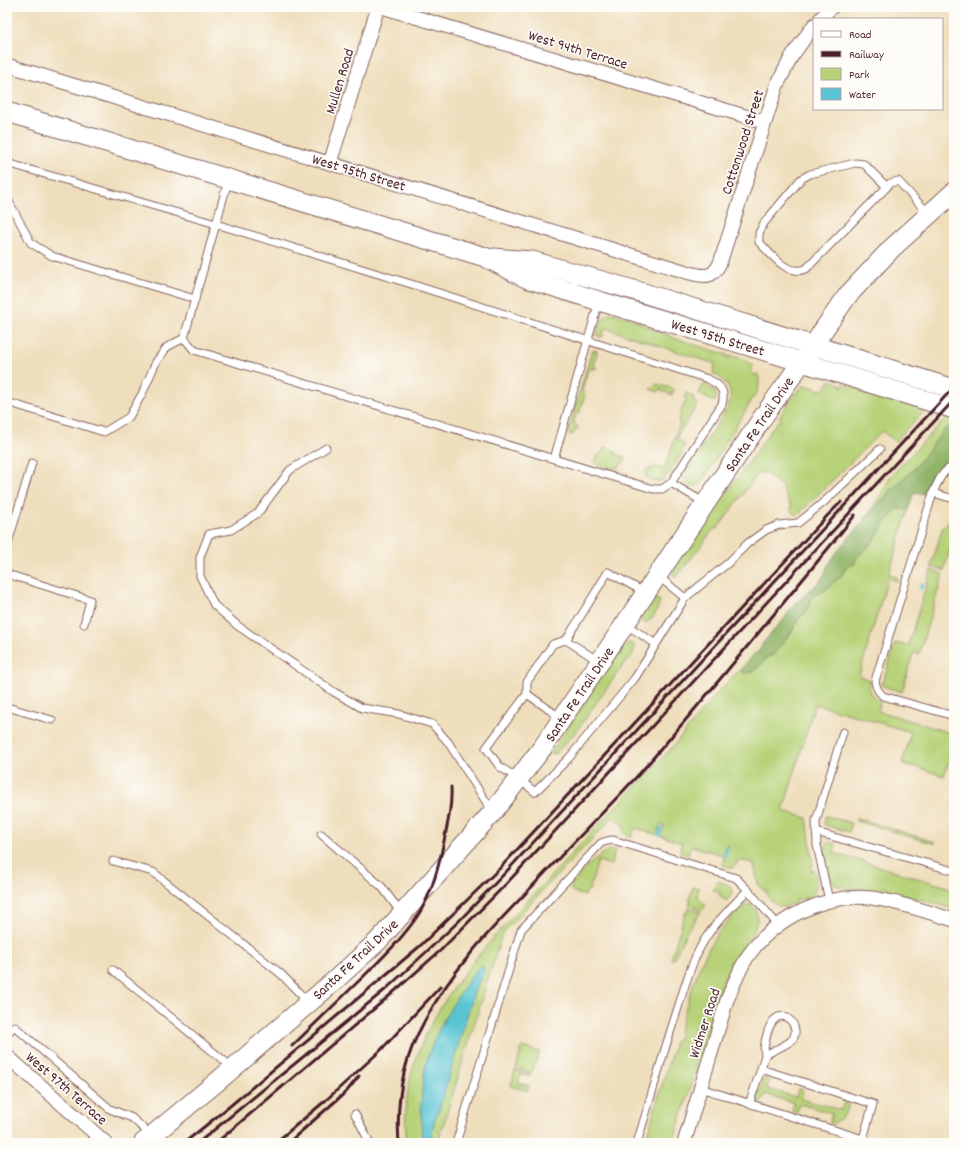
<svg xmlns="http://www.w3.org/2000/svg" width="961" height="1150" font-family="Dekko,sans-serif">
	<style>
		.green { fill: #b7d278; stroke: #807852 }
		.forest { fill: #91b468; stroke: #6e6a4a }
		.water { fill: #5ac4d4; stroke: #527280 }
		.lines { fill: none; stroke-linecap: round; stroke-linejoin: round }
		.stream { stroke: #5ac4d4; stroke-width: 3.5 }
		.lane-casing { stroke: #84625e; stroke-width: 9 }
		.street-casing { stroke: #84625e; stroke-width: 15 }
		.secondary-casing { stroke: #84625e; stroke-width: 21 }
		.lane { stroke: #fff; stroke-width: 7 }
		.street { stroke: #fff; stroke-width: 13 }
		.secondary { stroke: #fff; stroke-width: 19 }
		.rail { stroke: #4a1f2b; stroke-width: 3 }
		.labels { text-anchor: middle; stroke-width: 3.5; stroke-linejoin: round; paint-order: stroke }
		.street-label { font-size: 15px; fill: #4a1f2b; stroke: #fdfcf7 }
	</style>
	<rect width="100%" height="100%" fill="#fdfcf7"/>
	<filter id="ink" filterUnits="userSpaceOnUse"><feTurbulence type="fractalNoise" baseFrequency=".025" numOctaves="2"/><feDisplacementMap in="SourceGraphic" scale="8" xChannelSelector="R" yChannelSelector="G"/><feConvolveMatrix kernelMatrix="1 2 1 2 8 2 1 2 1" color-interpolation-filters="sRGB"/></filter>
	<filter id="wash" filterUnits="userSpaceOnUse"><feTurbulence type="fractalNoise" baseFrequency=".012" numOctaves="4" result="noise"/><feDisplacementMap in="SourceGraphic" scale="16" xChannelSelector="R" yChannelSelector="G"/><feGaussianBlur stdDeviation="0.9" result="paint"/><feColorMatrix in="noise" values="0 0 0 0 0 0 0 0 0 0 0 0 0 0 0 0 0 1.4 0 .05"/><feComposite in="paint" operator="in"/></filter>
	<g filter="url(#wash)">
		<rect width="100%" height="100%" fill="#efdebc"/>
		<g class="green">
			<path d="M 611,313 L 626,317 L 677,339 L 721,353 L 728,355 L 727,358 L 729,358 L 730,356 C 738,357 747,360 753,366 L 750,368 L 754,375 L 758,374 C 761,384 758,396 749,401 L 750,402 L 749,405 L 701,483 C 689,492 681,482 688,469 L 728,407 C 735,390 726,381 713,373 L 715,364 L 605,328 L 602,337 L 599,337 L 597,335 C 600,326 601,316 611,313 Z"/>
			<polygon points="594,350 597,351 597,353 593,366 597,368 594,369 589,369 588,370 582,391 585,394 579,414 576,413 574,423 578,427 572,435 570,435 568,431 592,351"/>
			<path d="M 830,380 L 841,384 L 841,386 L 843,387 L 844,384 L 901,402 L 900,403 L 903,404 L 903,403 L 926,409 L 910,426 L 909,426 L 896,442 L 882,431 L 798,515 L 794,514 L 791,511 L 791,506 L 780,485 L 766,473 L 759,472 L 718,528 L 714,529 L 676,578 L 673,574 L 676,562 L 751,459 L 774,426 L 778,421 L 780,422 L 781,420 L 779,418 L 781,415 C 788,404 794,393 805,385 L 821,390 L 825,389 Z"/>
			<polygon points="657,384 674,389 672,395 662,391 662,389 659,390 658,392 650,389"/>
			<polygon points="704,385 715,391 716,395 715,401 712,401 699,394 702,386"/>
			<path d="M 686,393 L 693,396 L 694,402 L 698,404 L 676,438 L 684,444 L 684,449 C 679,457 672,471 665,478 C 661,482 655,483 651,480 C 646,478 645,474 646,470 L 656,467 L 664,469 L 665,468 L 680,422 L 678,421 L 685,401 L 687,401 L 685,397 Z"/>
			<polygon points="948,416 954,417 954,426 945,429 913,470 893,488 863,522 884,489 890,477"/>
			<polygon points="606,447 616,452 615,454 625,457 624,461 619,467 611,469 594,463 594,461"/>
			<path d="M 899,509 L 908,510 L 889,574 L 897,577 L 899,579 L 897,581 L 888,578 L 859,676 L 869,680 C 868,693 870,694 880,702 L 878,711 L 954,734 L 954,765 L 948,763 L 944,776 L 902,763 L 911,732 L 815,704 L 783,811 L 807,818 L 813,866 L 811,867 L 811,871 L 814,870 C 819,885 817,896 801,900 L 799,898 L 797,900 L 797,902 C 781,910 776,908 766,894 L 768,893 L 766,890 L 764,891 L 758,884 L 754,864 L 749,862 L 737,860 L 737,864 L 733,868 L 723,865 L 722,864 L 727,848 L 729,847 L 728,845 L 727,844 L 723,855 L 691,846 L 688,855 L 680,852 L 682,843 L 660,836 L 664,826 L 663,825 L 660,825 L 657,835 L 635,828 L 632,837 L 631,837 L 625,834 L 623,831 L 625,827 L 613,817 L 507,928 L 502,935 L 487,982 L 485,982 L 484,985 L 486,986 L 442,1129 L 440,1129 L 439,1132 L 441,1133 L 438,1143 L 430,1143 C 433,1131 433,1120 439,1109 L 474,992 L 478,985 L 478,968 C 457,997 435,1029 426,1064 C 420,1090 421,1117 422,1143 L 407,1143 C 393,1033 482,950 551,876 C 587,837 623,798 661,760 C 689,730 712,694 743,667 L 741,670 L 759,667 L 767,657 L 773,654 L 794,629 L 798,619 L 803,615 L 810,605 L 811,598 L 815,595 L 824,590 L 842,575 L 846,568 L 855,563 L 856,559 C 863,552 873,542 878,534 C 884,525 890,515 899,509 Z"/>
			<polygon points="948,522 953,523 954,522 954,550 950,549 944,571 931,567 943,526 946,526"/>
			<polygon points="931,570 943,574 919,654 913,653 902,692 886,687 882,685 895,644 896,643 908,646"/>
			<path d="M 654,598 L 660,601 C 657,612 654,619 644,623 L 642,621 L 640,617 L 652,599 Z"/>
			<polygon points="630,643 633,644 635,647 632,656 621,668 578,729 555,754 551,753 608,666 626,644"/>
			<polygon points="826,816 851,823 849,832 825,825 824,824"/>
			<polygon points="857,818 935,842 935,844 856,821"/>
			<path d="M 828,843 L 830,843 L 836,844 L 834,853 L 954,889 L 954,909 L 887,890 L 887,888 L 884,887 L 883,890 L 881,890 C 869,888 841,892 833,882 C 829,877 828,867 827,861 C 825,855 823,848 828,843 Z"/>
			<path d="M 610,850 L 614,850 L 615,851 L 611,865 L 598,861 L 589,891 L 587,890 L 585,896 L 573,892 L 571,889 L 571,885 C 582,873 595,855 610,850 Z"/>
			<path d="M 717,881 C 730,884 740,889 726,901 L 719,895 L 720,894 L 718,891 L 713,890 Z"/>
			<path d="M 693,887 L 699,888 C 695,898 699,899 706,905 L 702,910 L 689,905 L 691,900 L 689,900 Z"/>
			<path d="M 746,904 C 752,905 756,908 757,914 C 759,932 743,945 734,959 L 732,962 L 730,961 L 729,963 L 730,964 L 730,967 L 721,986 L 699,1057 L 697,1061 L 695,1061 L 694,1064 L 696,1064 L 697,1067 L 673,1143 L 645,1143 L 646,1139 L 648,1139 L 650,1136 L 647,1135 L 676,1039 L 679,1039 L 680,1036 L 678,1035 C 688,1000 697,965 717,934 C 724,925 732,917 740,909 L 742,910 L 744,908 L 743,906 Z"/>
			<polygon points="688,908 701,912 687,931 673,960 671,959 685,913 687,913"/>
			<polygon points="522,1047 540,1052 536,1064 534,1063 531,1073 516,1068"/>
			<polygon points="515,1070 530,1075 530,1077 521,1074 518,1083 529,1086 528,1091 511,1086"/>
			<path d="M 765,1078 L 768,1080 L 767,1089 L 796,1097 L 798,1089 L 801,1088 L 803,1091 L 801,1099 L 841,1110 L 844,1102 L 847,1102 C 851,1112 840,1121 831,1124 L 830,1122 L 832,1113 L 799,1104 L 797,1112 L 794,1113 L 792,1110 L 794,1103 L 765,1094 L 762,1102 L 758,1102 L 757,1100 L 763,1080 Z"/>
		</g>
		<path class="forest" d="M 954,426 C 954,432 955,446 954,451 C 951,461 941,464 935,471 C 929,478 927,486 924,494 L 914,492 L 908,510 L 899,509 C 890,515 884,525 878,534 C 873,542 863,552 856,559 L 855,563 L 846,568 L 842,575 L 824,591 L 815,595 L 811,598 L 810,605 L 803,615 L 798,619 L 794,628 L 773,655 L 767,657 L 759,667 L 753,672 L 743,673 L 741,670 L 746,663 L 752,656 L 759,650 L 763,643 L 785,618 L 790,609 L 820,581 L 825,574 L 827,567 L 839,549 L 863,522 L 893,488 L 913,470 L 945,429 Z"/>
		<path class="water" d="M 481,966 L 483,967 L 484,970 L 474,992 L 439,1110 C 433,1120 433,1131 430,1143 L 422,1143 C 421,1117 420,1090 426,1064 C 435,1029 457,997 478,968 Z"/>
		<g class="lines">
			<g class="stream">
				<polyline points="921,588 922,584"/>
				<polyline points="659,835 661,829"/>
				<polyline points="724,856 727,848"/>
			</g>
		</g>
	</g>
	<g filter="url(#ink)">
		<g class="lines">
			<defs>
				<g id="lane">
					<path d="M 7,163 L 216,224 L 411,284 L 708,379 C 720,385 726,390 722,404 L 671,483 L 662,489 L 653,489 L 194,350 L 184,338 L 167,347 L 156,362 L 142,394 L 129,417 L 104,432 L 7,402"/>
					<path d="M 887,187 L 864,164 L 855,163 L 810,174 L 801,179 L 764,223 L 759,233 L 759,242 C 772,255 786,276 806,269 L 887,187 L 890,183 L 898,181 L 929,214"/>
					<polyline points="7,198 31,243 52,256 195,299"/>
					<polyline points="184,338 228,181"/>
					<polyline points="326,448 290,470 258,513 231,530 209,534 200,557 200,576 214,605 238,626 334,692 362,708 399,714 432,724 448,742 492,811"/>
					<polyline points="554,459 599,301"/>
					<polyline points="671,483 705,503"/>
					<path d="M 933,493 C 938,482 942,470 954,466"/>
					<path d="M 954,499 L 933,493 L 875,681 C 876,688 878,691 883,696 L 954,716"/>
					<polyline points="7,546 32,463"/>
					<polyline points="7,574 90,600 84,624"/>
					<polyline points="685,598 728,563 748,543 766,530 779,525 798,523 824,502 880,449"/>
					<polyline points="625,624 656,644"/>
					<polyline points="566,640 608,572 644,592"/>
					<polyline points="600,662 566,640 553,644 527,682 527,694 486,748 500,767 519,779 535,792 569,758 635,678 685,598 658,576"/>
					<polyline points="527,694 561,718"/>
					<polyline points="7,707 52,720"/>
					<polyline points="816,832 954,871"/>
					<polyline points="321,834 382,887 401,913"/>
					<polyline points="113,861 153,872 281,974 309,1003"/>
					<polyline points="829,901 817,845 816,821 843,732"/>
					<polyline points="113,970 233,1068"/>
					<polyline points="7,1034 14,1026 110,1109 132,1118 152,1136"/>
					<path d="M 761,1069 L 765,1055 C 771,1052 788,1044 792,1040 C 804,1026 777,998 767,1034 C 765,1042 763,1047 765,1055"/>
					<polyline points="700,1088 863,1139 873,1104 761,1069 749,1104"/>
					<polyline points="355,1114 370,1143"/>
					<polyline points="456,1143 521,930 601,843 607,841 613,840 736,878 748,890"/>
					<path d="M 637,1143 C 650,1100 662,1057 676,1014 C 685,986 692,957 709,933 C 721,917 735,903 748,890 L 778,925"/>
				</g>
				<g id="street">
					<polyline points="382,7 765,122"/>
					<polyline points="820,19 832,7"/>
					<path d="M 7,65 L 690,273 C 705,277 713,278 720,263 L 777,85 L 792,56 L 814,25"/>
					<polyline points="330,163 378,7"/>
					<polyline points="7,1056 106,1143"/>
					<path d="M 684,1143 L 727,1000 C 734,984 740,967 750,953 C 777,917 826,893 872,898 C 900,902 927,912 954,920"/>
				</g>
				<g id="secondary">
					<polyline points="7,112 485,257 526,278 599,301 802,362 954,409"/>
					<polyline points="494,258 532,261 637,291 954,389"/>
					<polyline points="143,1143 218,1081 333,982 378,941 493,812 543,747 765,414 814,345 822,332 848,295 892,248 954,192"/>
				</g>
			</defs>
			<use href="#lane" class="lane-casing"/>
			<use href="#street" class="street-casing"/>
			<use href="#secondary" class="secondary-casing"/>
			<use href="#lane" class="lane"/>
			<use href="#street" class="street"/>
			<use href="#secondary" class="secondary"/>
			<g class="rail">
				<path d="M 292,1046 C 316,1023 340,999 364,976 C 384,956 405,936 420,912 C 433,890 439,865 444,841 C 448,822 452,805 451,787"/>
				<polyline points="184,1143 230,1106 420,946 500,868 827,516 841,502"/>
				<polyline points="198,1143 386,989 423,955 459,921 505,873 954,387"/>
				<polyline points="216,1143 388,997 441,950 507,883 954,400"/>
				<polyline points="275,1143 325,1101 380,1051 441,986"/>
				<polyline points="288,1143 347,1091 359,1076"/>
				<path d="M 399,1143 C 396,1102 403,1060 423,1024 C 449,974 487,933 526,893 C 564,852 603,813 641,772 C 670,739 698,705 726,672 C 769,620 813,568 855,515"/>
			</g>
		</g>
	</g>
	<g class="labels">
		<g class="street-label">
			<text transform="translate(578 49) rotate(17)" y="5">West 94th Terrace</text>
			<text transform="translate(339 81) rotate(-73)" y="5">Mullen Road</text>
			<text transform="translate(742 142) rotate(-72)" y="5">Cottonwood Street</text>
			<text transform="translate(359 172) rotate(17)" y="5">West 95th Street</text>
			<text transform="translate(718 337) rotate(17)" y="5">West 95th Street</text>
			<text transform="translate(759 424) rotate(-56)" y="5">Santa Fe Trail Drive</text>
			<text transform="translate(579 694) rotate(-56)" y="5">Santa Fe Trail Drive</text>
			<text transform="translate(355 959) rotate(-43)" y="5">Santa Fe Trail Drive</text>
			<text transform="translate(704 1023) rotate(-72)" y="5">Widmer Road</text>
			<text transform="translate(67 1088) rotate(41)" y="5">West 97th Terrace</text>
		</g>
	</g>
	<rect width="961" height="1150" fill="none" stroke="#fdfcf7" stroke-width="24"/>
	<rect x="813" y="18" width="130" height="92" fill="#fdfcf7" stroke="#b5a4a5"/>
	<rect x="821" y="31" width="20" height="6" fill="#ffffff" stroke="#b5a4a5"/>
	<text x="849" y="38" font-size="12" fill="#4a1f2b">Road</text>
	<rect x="821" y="51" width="20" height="6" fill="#4a1f2b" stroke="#b5a4a5"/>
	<text x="849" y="58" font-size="12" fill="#4a1f2b">Railway</text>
	<rect x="821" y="68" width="20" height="12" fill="#b7d278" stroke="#b5a4a5"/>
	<text x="849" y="78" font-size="12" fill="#4a1f2b">Park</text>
	<rect x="821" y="88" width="20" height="12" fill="#5ac4d4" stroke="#b5a4a5"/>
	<text x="849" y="98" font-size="12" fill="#4a1f2b">Water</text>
</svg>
